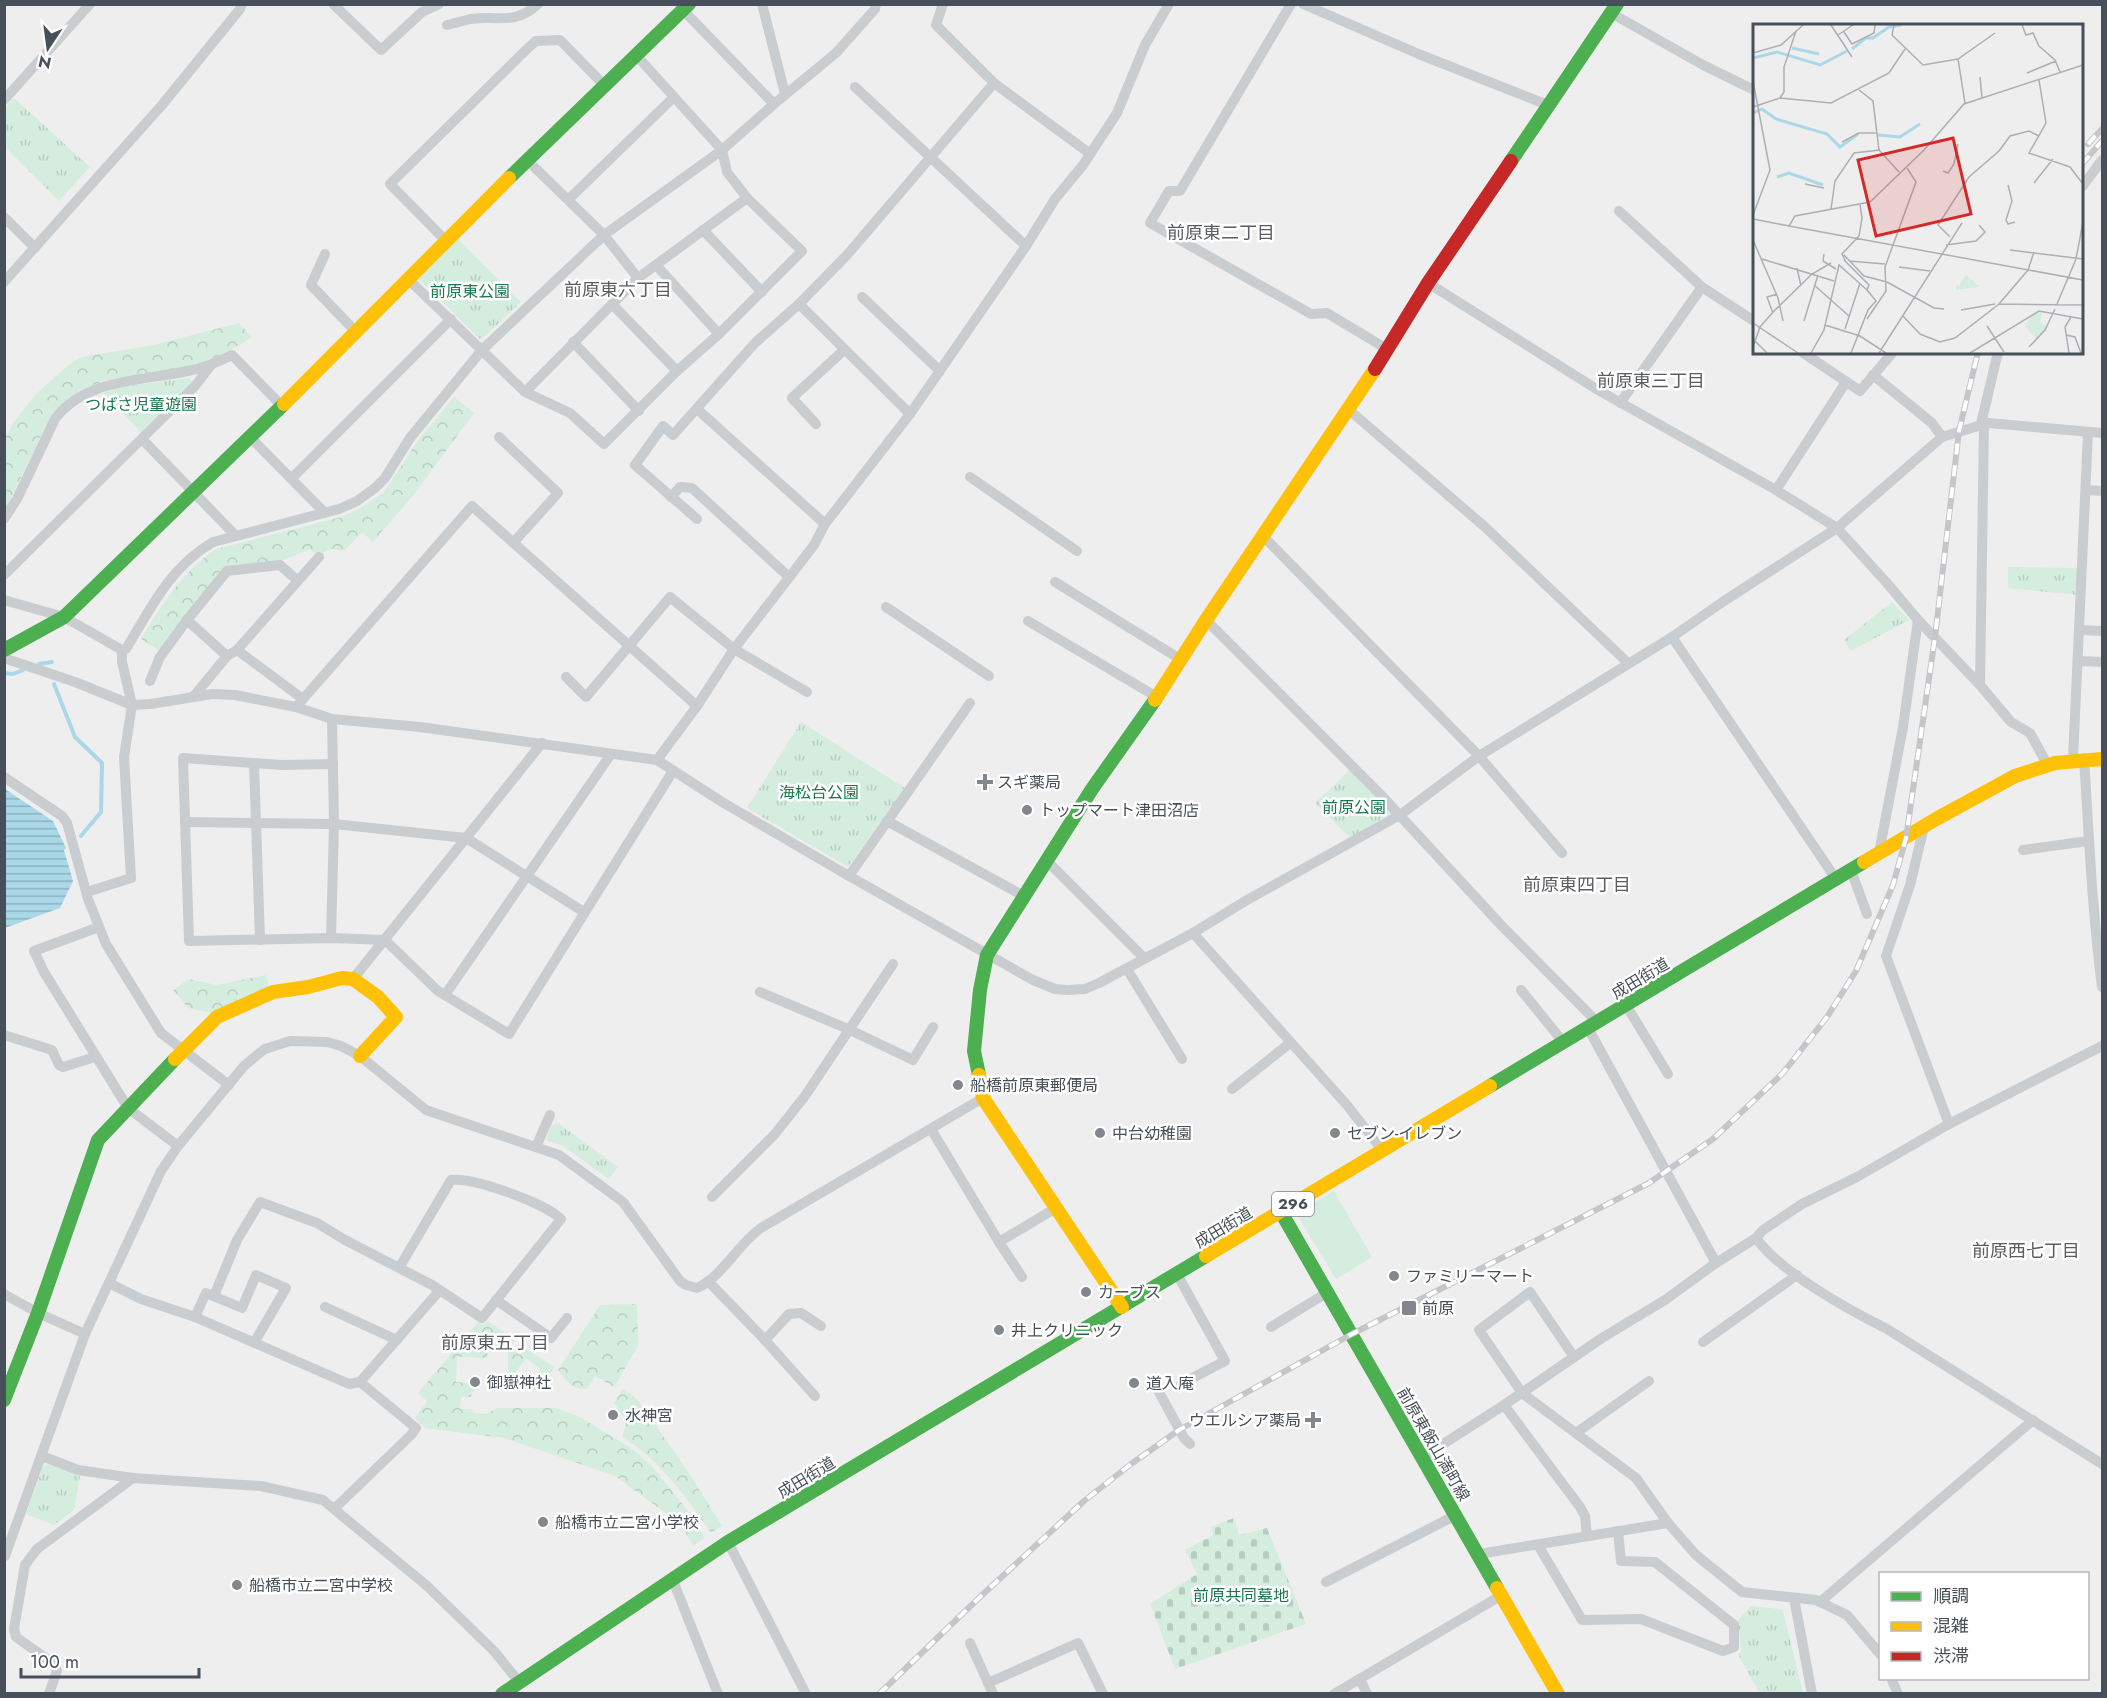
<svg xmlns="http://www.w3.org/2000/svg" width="2107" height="1698" font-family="Jost,'Noto Sans JP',sans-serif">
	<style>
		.grass { fill: #d4eddf }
		.forest { fill: url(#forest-crowns) }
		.cemetery { fill: url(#cemetery-stones) }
		.park { fill: url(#park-tufts) }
		.water { fill: url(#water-rules) }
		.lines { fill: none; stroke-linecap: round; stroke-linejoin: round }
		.stream { stroke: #aad8e8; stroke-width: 4 }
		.street { stroke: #cacdcf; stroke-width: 10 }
		.fast { stroke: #4caf50; stroke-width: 14 }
		.slow { stroke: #ffc107; stroke-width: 14 }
		.jam { stroke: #c62828; stroke-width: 14 }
		.rail-casing { stroke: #c4c6c9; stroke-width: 6 }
		.rail { stroke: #fff; stroke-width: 4; stroke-dasharray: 11; stroke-linecap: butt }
		.poi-dot { fill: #82878e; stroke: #fff; stroke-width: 2 }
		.labels { text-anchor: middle; stroke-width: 5; stroke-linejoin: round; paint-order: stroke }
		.shield { fill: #fff; stroke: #7e848c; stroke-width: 1.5 }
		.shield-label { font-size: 15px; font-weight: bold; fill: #47505a }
		.park-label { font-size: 16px; fill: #1c774e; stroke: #fff }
		.poi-label { font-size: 16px; fill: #47505a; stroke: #fff; text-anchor: start }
		.street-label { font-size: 16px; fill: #47505a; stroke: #fff }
		.neighbourhood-label { font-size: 18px; fill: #5b5d62; stroke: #fff }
		.inset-river { fill: none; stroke: #aad8e8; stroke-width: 3 }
		.inset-road { fill: none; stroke: #acafb3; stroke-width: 1.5 }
		.view { fill: #d62828; fill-opacity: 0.15; stroke: #d62828; stroke-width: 3 }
		.inset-edge { fill: none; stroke: #47505a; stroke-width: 3 }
	</style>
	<defs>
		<pattern id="forest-crowns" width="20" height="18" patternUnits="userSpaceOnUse" patternTransform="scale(1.5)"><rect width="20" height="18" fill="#d4eddf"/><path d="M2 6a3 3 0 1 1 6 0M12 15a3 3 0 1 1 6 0" fill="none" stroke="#b7cdc2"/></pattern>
		<pattern id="cemetery-stones" width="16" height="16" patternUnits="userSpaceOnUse" patternTransform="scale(1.5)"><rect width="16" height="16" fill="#d4eddf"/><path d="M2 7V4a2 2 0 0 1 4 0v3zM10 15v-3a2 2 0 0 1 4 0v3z" fill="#b7cdc2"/></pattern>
		<pattern id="park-tufts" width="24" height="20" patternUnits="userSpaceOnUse" patternTransform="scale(1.5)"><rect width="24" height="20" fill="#d4eddf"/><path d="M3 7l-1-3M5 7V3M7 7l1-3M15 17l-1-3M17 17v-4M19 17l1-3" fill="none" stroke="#b7cdc2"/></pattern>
		<pattern id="water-rules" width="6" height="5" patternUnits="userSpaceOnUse" patternTransform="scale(1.5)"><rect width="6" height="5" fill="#aad8e8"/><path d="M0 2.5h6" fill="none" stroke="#8cb2bf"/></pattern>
	</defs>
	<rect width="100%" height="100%" fill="#efeeee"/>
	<polygon class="grass" points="1334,1191 1372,1257 1336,1279 1296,1213"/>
	<g class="forest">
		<path d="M 239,323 L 252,337 C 232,350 209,362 185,367 C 133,378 90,371 51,416 L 5,510 L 5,438 L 13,423 L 36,394 L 65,368 L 79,358 L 91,355 L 150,346 Z"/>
		<path d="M 454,397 L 474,413 L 415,493 L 373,542 L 362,532 L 344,551 L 332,549 L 317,555 L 310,549 L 281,561 L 230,567 L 160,651 L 141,639 C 163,603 180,574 216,549 L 341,517 L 359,509 L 384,492 L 416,443 Z"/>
		<polygon points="266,975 269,987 212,1013 188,1008 173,990 189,979 216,985"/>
		<path d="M 637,1304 L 638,1346 L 614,1387 L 595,1376 L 587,1389 C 572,1390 567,1381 558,1370 L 600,1305 Z"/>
		<polygon points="488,1321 515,1340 510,1347 520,1355 525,1348 554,1367 547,1383 536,1391 527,1387 540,1369 526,1358 512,1377 508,1377 508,1351 488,1350 487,1358 457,1357 456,1382 475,1383 474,1391 472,1392 471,1397 461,1397 460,1409 472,1409 473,1413 486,1414 497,1408 556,1408 580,1417 631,1448 651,1465 685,1507 705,1538 693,1545 683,1529 663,1511 615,1476 504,1438 425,1428 415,1418 427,1401 418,1393 478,1322 484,1325"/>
		<path d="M 623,1388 L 637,1399 L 685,1467 L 722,1526 L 711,1533 C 686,1497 660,1460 622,1437 L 627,1422 L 614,1403 Z"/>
	</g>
	<polygon class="cemetery" points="1234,1518 1239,1535 1267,1528 1306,1624 1175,1669 1150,1604 1197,1574 1185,1550 1213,1535 1211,1527"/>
	<g class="park">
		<polygon points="14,98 90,167 59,201 5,147 5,108"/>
		<polygon points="458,239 521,302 481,340 419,279"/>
		<polygon points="189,378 192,382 141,432 103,393 119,387"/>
		<polygon points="2008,567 2079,568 2078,595 2008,588"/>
		<polygon points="1892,602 1909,620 1851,651 1844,640"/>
		<polygon points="801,722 905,788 848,867 747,808"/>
		<polygon points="1350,770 1394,812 1350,838 1315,803"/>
		<polygon points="558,1123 618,1167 609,1179 563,1146 546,1140 552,1125"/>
		<polygon points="48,1464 80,1476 74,1510 54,1525 26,1514 43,1467"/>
		<polygon points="1751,1606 1781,1609 1783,1611 1803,1693 1765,1694 1759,1692 1738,1654 1741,1652 1738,1620"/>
	</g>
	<polygon class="water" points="5,789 53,821 66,848 64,850 73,881 60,908 5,928"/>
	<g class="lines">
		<g class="stream">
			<polyline points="39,664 52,662"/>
			<polyline points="4,673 13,674 23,670"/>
			<polyline points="54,684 75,737 102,763 101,812 81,836"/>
		</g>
		<g class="street">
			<polyline points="333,4 381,50 422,12 439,4"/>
			<polyline points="762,4 785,94"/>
			<polyline points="943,4 936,25 994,83 1089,153"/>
			<polyline points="1291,4 1180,191 1169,191 1150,223 1311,314 1327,313 1387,349"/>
			<polyline points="1303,4 1421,55 1548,105"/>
			<polyline points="683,10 774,104"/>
			<polyline points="1611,13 1703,65 1754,90"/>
			<path d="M 447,25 C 455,23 463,21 471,19 C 498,15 514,26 538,4"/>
			<polyline points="855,87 1026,246"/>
			<polyline points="4,100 90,4"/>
			<polyline points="527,160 604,235 638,278"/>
			<polyline points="2082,187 2102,160"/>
			<polyline points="569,199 674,97"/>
			<polyline points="1619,211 1702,287 1754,321"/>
			<polyline points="4,217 35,248"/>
			<polyline points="703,230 762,292"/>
			<polyline points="447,242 390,184 528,48 536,41 560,40 605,86"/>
			<polyline points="325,254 311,285 356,332"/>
			<polyline points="656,265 719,334"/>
			<polyline points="408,279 525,392 570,413 604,444 677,371 719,334 802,251 747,198 727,172 722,150 636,55"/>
			<polyline points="4,282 162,105 240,9 242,4"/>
			<polyline points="1428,283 1598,390 1776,490 1837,528 1886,582 1918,620 1980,685 2011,722 2030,733 2047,764"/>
			<polyline points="862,297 940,371"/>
			<polyline points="612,304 677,371"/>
			<polyline points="799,304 910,414"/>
			<polyline points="573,342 639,411"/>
			<polyline points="1802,352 1860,391 1893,352"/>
			<polyline points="1873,375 1932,423 1942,437"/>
			<polyline points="525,392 638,278 747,198"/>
			<polyline points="1620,403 1702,287"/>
			<polyline points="697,409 825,524"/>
			<polyline points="1348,409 1485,527 1628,663"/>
			<polyline points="816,424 792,398 844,350"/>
			<polyline points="1981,424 1998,352"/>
			<polyline points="249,436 325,513"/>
			<polyline points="499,437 558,493 513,543"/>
			<polyline points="142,439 236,536"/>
			<polyline points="970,477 1077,551"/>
			<polyline points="292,478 451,319"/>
			<polyline points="1776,490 1846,382"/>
			<polyline points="2086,490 2102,491"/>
			<polyline points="671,497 680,487 692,488 789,577"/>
			<path d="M 4,519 L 17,499 L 55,419 C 86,378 143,381 188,371 C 204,368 218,362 232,355 L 282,406"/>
			<polyline points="697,519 635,465 663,426 673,435 755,343 799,304 847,255 994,83"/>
			<polyline points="1263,536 1479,756 1562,853"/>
			<polyline points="4,575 195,386 211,365"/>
			<polyline points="1055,582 1180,659"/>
			<path d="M 4,600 L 64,617 L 122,650 L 126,649 C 151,608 170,567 213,542 L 339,509 L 357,501 L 375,488 L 385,478 L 410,438 L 482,350 L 604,235 L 722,150 L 774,104 L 836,53 L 875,9 L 876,4"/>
			<polyline points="886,607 989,676"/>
			<polyline points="187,620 227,656"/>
			<polyline points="1206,620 1380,794 1501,925 1598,1023"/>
			<polyline points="1028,621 1157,697"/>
			<polyline points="2079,630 2102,631"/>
			<polyline points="1672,637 1836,879"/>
			<polyline points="237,650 303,699"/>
			<polyline points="4,658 75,682 132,705 151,704 212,694 235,695 296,707 332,719 420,727 657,760 722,802 849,876 1033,980 1055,989 1068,990 1085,989 1099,983 1193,933 1247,900 1400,815 1479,756 1672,637 1724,601 1837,528 1942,437 1988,423 2102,433"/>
			<polyline points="2078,661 2102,662"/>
			<polyline points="566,677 586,697 670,597 734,649 807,692"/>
			<polyline points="150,681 160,657 187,620 227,571 280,565 297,580"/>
			<polyline points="1980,685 1984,423"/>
			<polyline points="194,696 227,656 237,650 319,557"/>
			<polyline points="296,707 472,506 697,706"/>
			<path d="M 2084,758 C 2089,836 2092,910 2102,987"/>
			<polyline points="2073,759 2088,433"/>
			<polyline points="657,760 697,706 734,649 814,545 825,524 910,414 1026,246 1055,199 1083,165 1117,113 1145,45 1169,4"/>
			<polyline points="254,763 260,940"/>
			<polyline points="333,764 281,765 183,758 189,941 331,938 385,940 438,991 509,1034 673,771"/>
			<polyline points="4,777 62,816 67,823 88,899 106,944 161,1033 229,1085"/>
			<polyline points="887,821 1024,896"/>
			<polyline points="185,822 334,824 466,838 584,912"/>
			<polyline points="1924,827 1910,885 1886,956 1949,1124"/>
			<polyline points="2023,850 2088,841"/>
			<polyline points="1879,853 1903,727 1918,620"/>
			<polyline points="1046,860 1144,958"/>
			<polyline points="1851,870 1867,914"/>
			<polyline points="849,876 970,703"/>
			<polyline points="87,892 131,878 124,757 132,705 122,662 122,650"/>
			<polyline points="99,927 34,951 44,972 128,1108 178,1146"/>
			<polyline points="1193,933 1346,1104 1383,1151"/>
			<polyline points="331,938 334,824 332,719"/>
			<polyline points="1127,969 1182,1059"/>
			<polyline points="353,979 542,743"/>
			<polyline points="1521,990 1564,1043"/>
			<polyline points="760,992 848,1029 913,1060 933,1027"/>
			<polyline points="445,995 611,754"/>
			<polyline points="1626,1005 1668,1074"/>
			<polyline points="1588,1028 1716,1263"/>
			<polyline points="4,1035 52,1050 59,1065 63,1067 95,1057"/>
			<polyline points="1232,1089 1290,1043"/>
			<polyline points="931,1129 999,1242 1022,1277"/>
			<polyline points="536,1147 550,1115"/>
			<polyline points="712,1197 774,1135 805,1096 893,964"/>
			<path d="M 1756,1238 C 1780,1272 1849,1310 1887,1329 L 2102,1464"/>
			<polyline points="999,1242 1056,1208"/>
			<polyline points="1177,1274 1225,1361 1181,1384"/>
			<polyline points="708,1281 765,1340 815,1396"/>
			<polyline points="109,1283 141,1299 195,1317"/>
			<polyline points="4,1294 38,1313 85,1334"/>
			<path d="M 214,1296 L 237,1240 L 260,1202 L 317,1223 L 345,1240 L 432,1285 L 482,1318 L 561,1219 C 545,1203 473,1177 451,1180 L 399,1268"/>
			<polyline points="496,1300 551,1338 567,1318"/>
			<polyline points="325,1307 397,1340"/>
			<polyline points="1271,1327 1328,1292"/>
			<polyline points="765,1340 789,1314 801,1313 821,1326"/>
			<polyline points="1703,1342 1797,1275"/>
			<polyline points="254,1343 286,1288 256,1275 242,1308 206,1293 195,1317 349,1384 360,1382 416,1428 411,1435 335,1508"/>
			<polyline points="1574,1357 1530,1292 1479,1330 1522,1393 1636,1478 1668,1523"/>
			<polyline points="360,1382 439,1291"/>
			<polyline points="1154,1383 1184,1438 1190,1444"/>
			<polyline points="1504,1405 1580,1507 1585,1516 1587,1536"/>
			<polyline points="1576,1433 1649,1381"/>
			<polyline points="42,1456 78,1470 133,1478"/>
			<polyline points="1423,1457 1504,1405 1602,1338 1665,1300 1716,1263 1756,1238 1763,1230 1802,1204 1857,1177 1949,1124 2102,1046"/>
			<polyline points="728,1542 806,1694"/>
			<polyline points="1538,1545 1582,1620 1641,1619 1723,1651 1734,1647 1734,1625 1655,1562 1621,1561 1618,1531"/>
			<polyline points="1479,1554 1668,1523 1696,1555 1742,1592 1816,1600 1847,1615 1880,1654"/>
			<path d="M 5,1556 L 85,1334 L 161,1171 L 178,1146 L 244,1066 L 257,1055 L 265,1049 L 290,1041 L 327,1042 L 341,1046 L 360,1056 L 426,1110 L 559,1155 L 623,1202 L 680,1281 L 686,1285 L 697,1288 C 722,1277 738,1244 761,1228 L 983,1098"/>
			<polyline points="672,1578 718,1694"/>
			<polyline points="1326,1582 1456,1515"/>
			<polyline points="1794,1598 1812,1694"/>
			<polyline points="1820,1602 2033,1420"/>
			<polyline points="970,1643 993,1694"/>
			<polyline points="1891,1678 1898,1694"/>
			<polyline points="1360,1679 1367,1694"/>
			<polyline points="988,1683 1078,1643 1103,1694"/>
			<polyline points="49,1694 57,1671 54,1664 16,1637 14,1629 25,1565 37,1549 133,1478 261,1486 323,1500 426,1585 494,1651 519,1682"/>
			<polyline points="1334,1694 1502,1595"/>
		</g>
		<g class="fast">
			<polyline points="1511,161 1617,4"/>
			<polyline points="509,178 689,4"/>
			<polyline points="4,650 64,617 284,404"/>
			<polyline points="979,1075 974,1051 980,990 987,955 1092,789 1155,700"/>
			<polyline points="1490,1086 1864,862"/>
			<polyline points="1281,1212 1497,1588"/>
			<polyline points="4,1400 38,1313 98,1140 175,1059"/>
			<polyline points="502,1694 728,1542 1206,1256"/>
		</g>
		<g class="slow">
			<polyline points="284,404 509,178"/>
			<polyline points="1155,700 1206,620 1375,369"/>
			<polyline points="1864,862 1936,819 2015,776 2055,763 2102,759"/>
			<polyline points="175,1059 217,1017 273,992 308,987 342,978 353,979 378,997 396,1017 360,1056"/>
			<polyline points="979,1075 983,1098 1122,1307"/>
			<polyline points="1206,1256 1490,1086"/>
			<polyline points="1497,1588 1558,1694"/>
		</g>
		<polyline class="jam" points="1375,369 1428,283 1511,161"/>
		<defs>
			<g id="rail">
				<polyline points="2088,144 2102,129"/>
				<polyline points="2082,164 2102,141"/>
				<polyline points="879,1694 981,1596 1084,1501 1131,1464 1179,1430 1352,1334 1649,1183 1713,1139 1783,1073 1827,1017 1856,971 1893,885 1906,838 1935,637 1959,431 1978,352"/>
			</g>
		</defs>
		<use href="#rail" class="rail-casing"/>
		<use href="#rail" class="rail"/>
	</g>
	<g class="poi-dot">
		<path d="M982 773h6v6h6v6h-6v6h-6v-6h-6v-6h6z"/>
		<circle cx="1027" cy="810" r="6"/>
		<circle cx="958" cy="1085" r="6"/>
		<circle cx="1100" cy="1133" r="6"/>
		<circle cx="1335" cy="1133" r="6"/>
		<circle cx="1394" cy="1276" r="6"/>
		<circle cx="1086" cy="1292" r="6"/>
		<rect x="1401" y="1300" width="16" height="16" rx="3"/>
		<circle cx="999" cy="1330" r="6"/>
		<circle cx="475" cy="1382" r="6"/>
		<circle cx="1134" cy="1383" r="6"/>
		<circle cx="613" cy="1415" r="6"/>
		<path d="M1310 1411h6v6h6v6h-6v6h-6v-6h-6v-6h6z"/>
		<circle cx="543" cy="1522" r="6"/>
		<circle cx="237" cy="1585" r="6"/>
	</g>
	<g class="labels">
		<rect class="shield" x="1272" y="1192" width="42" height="24" rx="4.5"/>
		<g class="shield-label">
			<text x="1293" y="1209">296</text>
		</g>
		<g class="park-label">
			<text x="470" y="297">前原東公園</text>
			<text x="141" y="410">つばさ児童遊園</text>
			<text x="819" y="798">海松台公園</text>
			<text x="1354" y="813">前原公園</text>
			<text x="1241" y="1601">前原共同墓地</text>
		</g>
		<g class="poi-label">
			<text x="997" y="788">スギ薬局</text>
			<text x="1039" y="816">トップマート津田沼店</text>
			<text x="970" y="1091">船橋前原東郵便局</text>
			<text x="1112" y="1139">中台幼稚園</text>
			<text x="1347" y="1139">セブン-イレブン</text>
			<text x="1406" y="1282">ファミリーマート</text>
			<text x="1098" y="1298">カーブス</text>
			<text x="1422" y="1314">前原</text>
			<text x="1011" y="1336">井上クリニック</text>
			<text x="487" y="1388">御嶽神社</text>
			<text x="1146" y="1389">道入庵</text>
			<text x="625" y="1421">水神宮</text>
			<text x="1301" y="1426" text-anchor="end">ウエルシア薬局</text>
			<text x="555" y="1528">船橋市立二宮小学校</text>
			<text x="249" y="1591">船橋市立二宮中学校</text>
		</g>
		<g class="street-label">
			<text transform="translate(1640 978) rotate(-31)" y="6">成田街道</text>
			<text transform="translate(1223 1227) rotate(-31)" y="6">成田街道</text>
			<text transform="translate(1434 1444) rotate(60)" y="6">前原東飯山満町線</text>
			<text transform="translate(806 1477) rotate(-31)" y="6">成田街道</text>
		</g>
		<g class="neighbourhood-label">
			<text x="1221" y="239">前原東二丁目</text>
			<text x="618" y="296">前原東六丁目</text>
			<text x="1651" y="387">前原東三丁目</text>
			<text x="1577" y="891">前原東四丁目</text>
			<text x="2026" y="1257">前原西七丁目</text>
			<text x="495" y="1349">前原東五丁目</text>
		</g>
	</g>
	<g transform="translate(1753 24)">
		<rect width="330" height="330" fill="#efeeee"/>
		<path d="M 213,251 L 227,263 L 203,266 L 203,261 L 206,262 ZM 289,288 L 287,298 L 293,303 L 284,316 L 272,302 L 280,290 Z" fill="#d4eddf"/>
		<path class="inset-river" d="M 39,24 L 66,30M 99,25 L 113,14 L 120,14 L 136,3 L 148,1M 0,34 L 24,28 L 67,41 L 94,27M 0,89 L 9,85 L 23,95 L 74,110 L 87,123 L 105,110M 125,111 L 147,113 L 167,100M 24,153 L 36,149 L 70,161"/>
		<path class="inset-road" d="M 78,1 L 99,33M 141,1 L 139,11 L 170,41 L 205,35 L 242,9M 269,1 L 273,11 L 280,9 L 286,22 L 302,36 L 307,48M 91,8 L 99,20 L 121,9 L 122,1M 85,11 L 100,1M 0,29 L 28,21 L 50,1M 205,35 L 212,79M 274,49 L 303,37M 227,53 L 229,74M 286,56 L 293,99 L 276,129 L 317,143 L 330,160M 0,57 L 17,146 L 0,191M 106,66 L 120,77 L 126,126 L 146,148M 27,74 L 31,68 L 31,43 L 43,7M 0,83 L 27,74 L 78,79 L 136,49 L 152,25M 89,118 L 106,109 L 124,109M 190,147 L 195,149 L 201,140 L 205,120M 281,159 L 300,135M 52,160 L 71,164M 255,161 L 259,177 L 253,196 L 255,200 L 262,198M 78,185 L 82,157 L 101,129 L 127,126M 0,195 L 36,202 L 42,192 L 117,178 L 171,126 L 211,80 L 330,41M 36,202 L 330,256M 197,213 L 185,201 L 216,153 L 246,127 L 257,112 L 276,107 L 286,112M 0,216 L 25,274 L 30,297M 193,221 L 223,217 L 232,208 L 226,201M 257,226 L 330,235M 281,228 L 275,246 L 246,280 L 330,281M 71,230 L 70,237 L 83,245M 91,231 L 111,252 L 134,258 L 181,284 L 191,285M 9,235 L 81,257M 91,236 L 116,261 L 114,266 L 123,277 L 115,286 L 98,329M 92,236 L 89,230 L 106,212 L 109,194 L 107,180M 96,237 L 132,240M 146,243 L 177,247M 44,244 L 48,262M 61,261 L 96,292M 304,280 L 323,235 L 330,198M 208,286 L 242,280M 20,289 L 14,273 L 24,270M 150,292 L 167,310 L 187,318 L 202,314 L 246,280M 114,295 L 133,267 L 132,243 L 163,158 L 154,144M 51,297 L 65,251M 0,299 L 45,329M 72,301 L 107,312 L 133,329M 234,302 L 251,328M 92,305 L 107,259M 313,311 L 322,313 L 328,329M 0,315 L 14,329M 0,323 L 7,303 L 21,287 L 59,250 L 78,239M 276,323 L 292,306 L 302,285M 58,329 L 71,306 L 86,241 L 114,266M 126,329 L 209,199M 217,329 L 286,287 L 330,295M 316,329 L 312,303 L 318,293"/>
		<path class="view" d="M 200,114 L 218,190 L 123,212 L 105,136 Z"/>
		<rect width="330" height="330" class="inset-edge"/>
	</g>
	<rect width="2107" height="1698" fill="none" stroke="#47505a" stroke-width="12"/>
	<rect x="1879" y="1572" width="210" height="108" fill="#ffffff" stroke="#b5b9bd" stroke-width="1.5"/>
	<rect x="1891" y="1592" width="30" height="9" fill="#4caf50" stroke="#b5b9bd" stroke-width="1.5"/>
	<text x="1933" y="1602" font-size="18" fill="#47505a">順調</text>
	<rect x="1891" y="1622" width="30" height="9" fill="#ffc107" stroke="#b5b9bd" stroke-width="1.5"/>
	<text x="1933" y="1632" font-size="18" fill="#47505a">混雑</text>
	<rect x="1891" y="1652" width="30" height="9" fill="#c62828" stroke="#b5b9bd" stroke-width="1.5"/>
	<text x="1933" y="1662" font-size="18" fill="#47505a">渋滞</text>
	<g transform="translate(48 48) rotate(193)" stroke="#ffffff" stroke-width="4.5" paint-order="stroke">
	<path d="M0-4.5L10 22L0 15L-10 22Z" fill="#47505a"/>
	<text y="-9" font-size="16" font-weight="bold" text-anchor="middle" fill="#47505a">N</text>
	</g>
	<path d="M21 1668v9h178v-9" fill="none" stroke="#47505a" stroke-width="3"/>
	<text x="30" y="1668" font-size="18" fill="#47505a" stroke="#ffffff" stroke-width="4.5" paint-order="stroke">100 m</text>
</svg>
